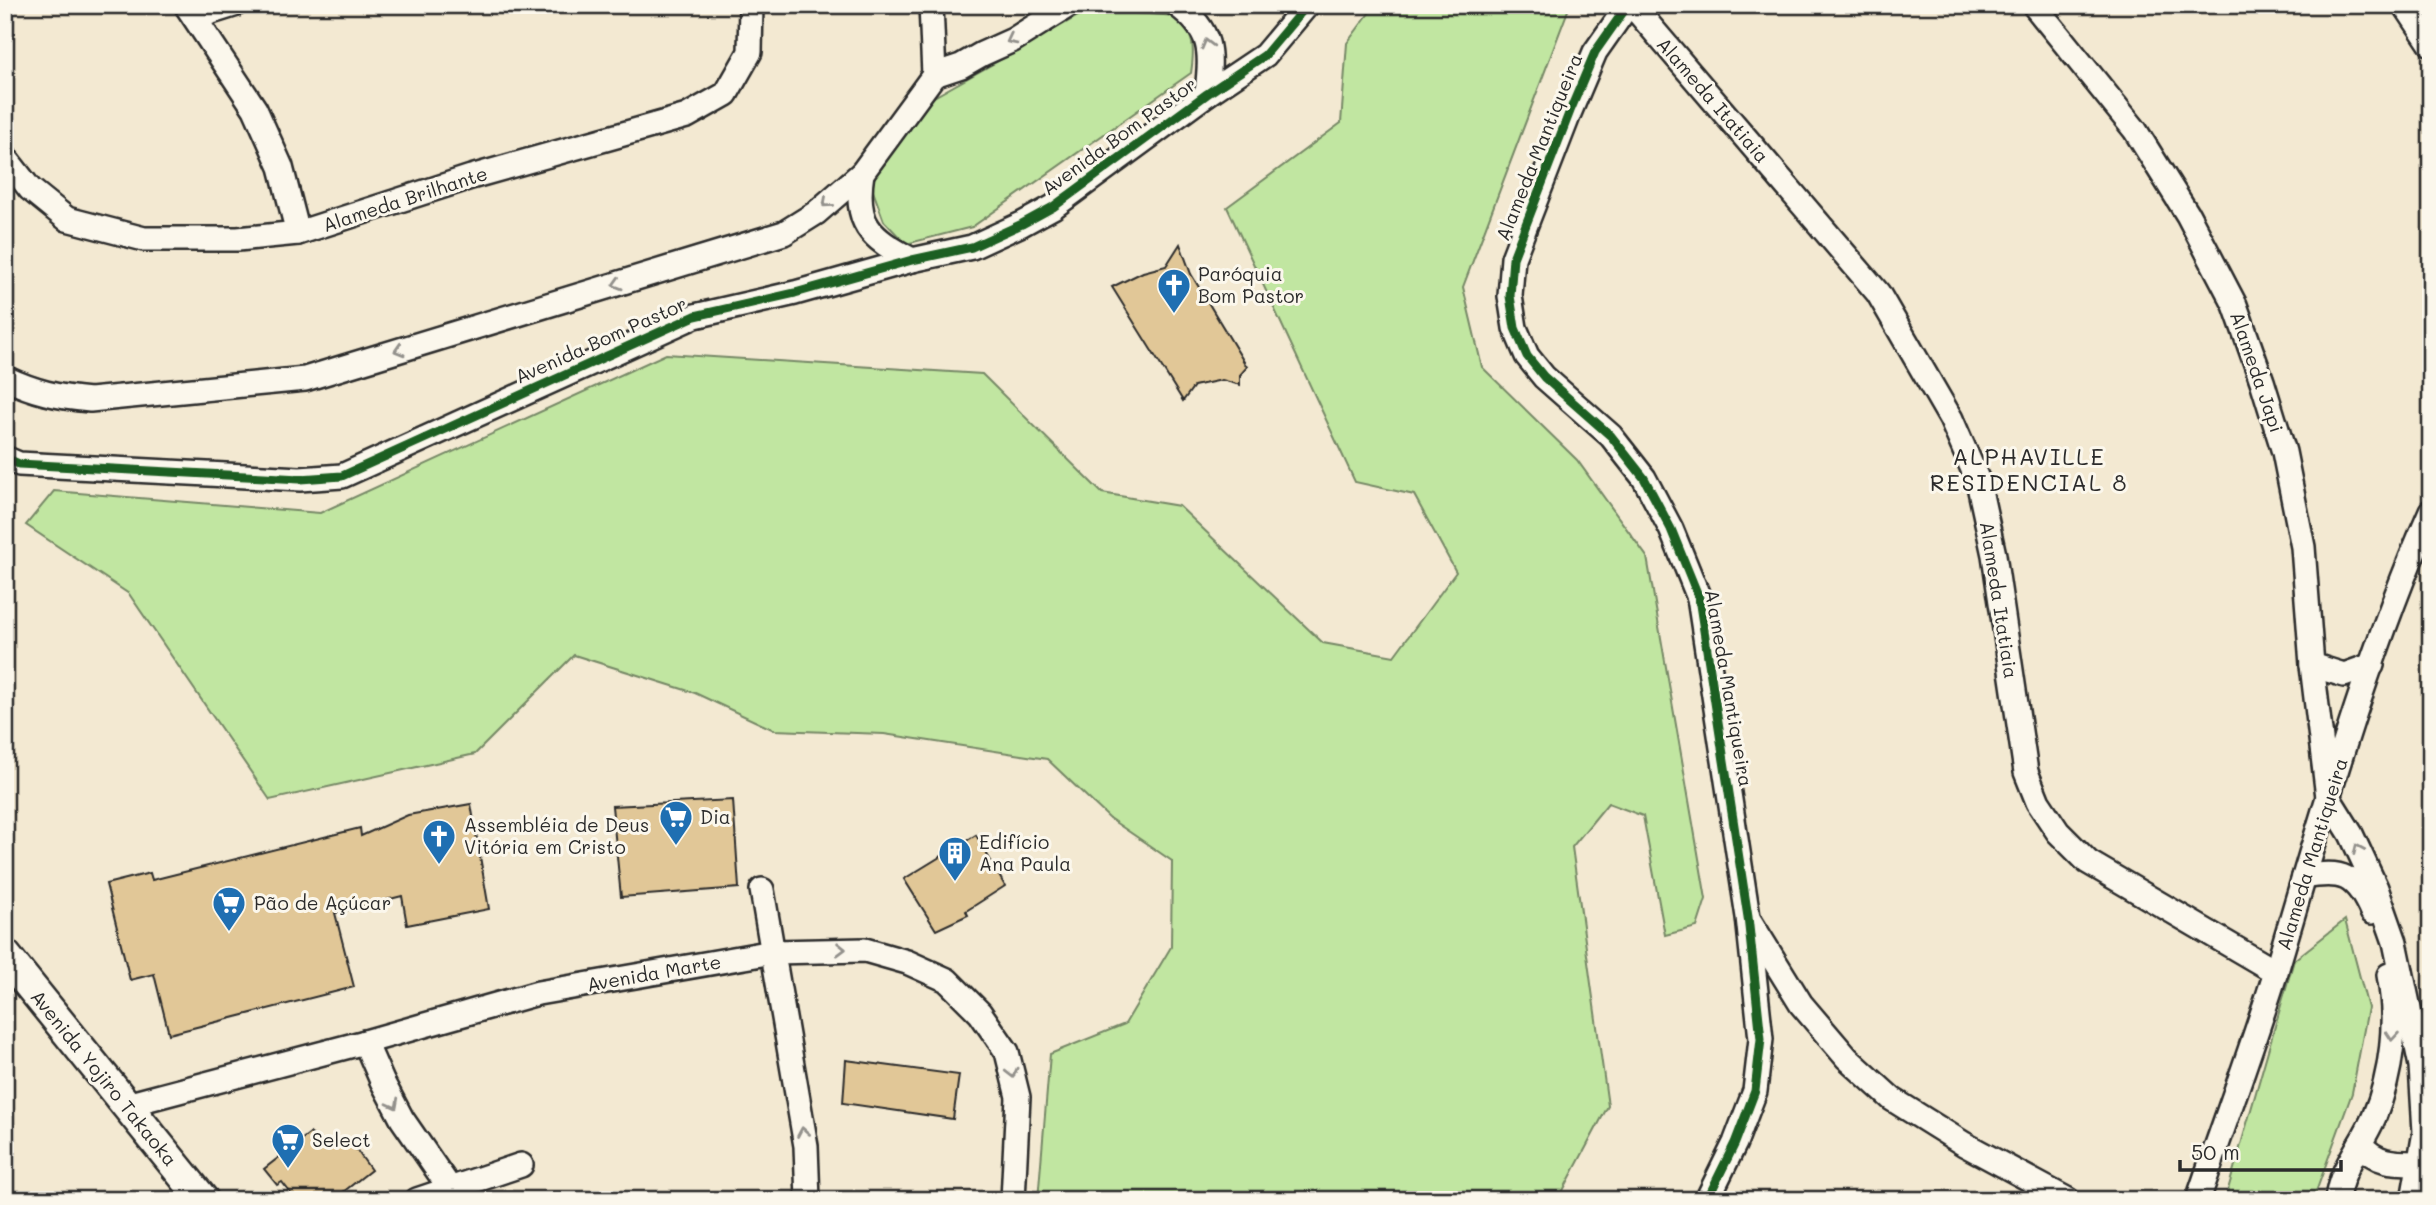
<svg xmlns="http://www.w3.org/2000/svg" width="2436" height="1205" font-family="Mali,sans-serif">
	<style>
		.green { fill: #c1e6a1; stroke: #768866; stroke-width: 2 }
		.building { fill: #e1c797; stroke: #2b2b2b; stroke-width: 2 }
		.lines { fill: none; stroke-linecap: round; stroke-linejoin: round }
		.minor-casing { stroke: #2b2b2b; stroke-width: 28 }
		.major-casing { stroke: #2b2b2b; stroke-width: 35 }
		.minor { stroke: #fbf7ec; stroke-width: 23 }
		.major { stroke: #fbf7ec; stroke-width: 30 }
		.cycleway-casing { stroke: #fbf7ec; stroke-width: 13 }
		.cycleway { stroke: #1b5e20; stroke-width: 9 }
		.oneway { stroke: #93918c }
		.labels { text-anchor: middle; stroke-width: 6; stroke-linejoin: round; paint-order: stroke }
		.street-label { font-size: 19px; fill: #2b2b2b; stroke: #fbf7ec }
		.poi-label { font-size: 19px; fill: #2b2b2b; stroke: #fbf7ec; text-anchor: start }
		.quarter-label { font-size: 23px; letter-spacing: 2px; fill: #2b2b2b; stroke: #fbf7ec }
	</style>
	<rect width="100%" height="100%" fill="#f3e9d2"/>
	<filter id="ink" filterUnits="userSpaceOnUse"><feTurbulence type="fractalNoise" baseFrequency=".0143" numOctaves="2"/><feDisplacementMap in="SourceGraphic" scale="14" xChannelSelector="R" yChannelSelector="G"/><feConvolveMatrix kernelMatrix="1 2 1 2 8 2 1 2 1" color-interpolation-filters="sRGB"/></filter>
	<g filter="url(#ink)">
		<g class="green">
			<polygon points="1375,5 1570,5 1463,287 1482,367 1577,460 1647,557 1706,899 1697,927 1665,935 1643,816 1608,803 1572,847 1608,1106 1558,1200 1038,1200 1050,1054 1125,1024 1171,947 1172,861 1109,818 1047,759 884,734 774,730 695,693 574,655 475,754 270,800 129,594 26,525 54,491 320,513 666,354 982,374 1102,493 1179,506 1323,643 1394,656 1456,572 1414,495 1355,482 1227,207 1341,123 1347,43"/>
			<path d="M 1089,10 L 1178,16 C 1194,38 1195,46 1191,73 L 972,227 L 906,244 L 884,221 L 869,180 L 894,140 L 934,97 Z"/>
			<polygon points="2345,920 2368,1008 2352,1093 2313,1200 2225,1200 2294,960"/>
		</g>
		<g class="building">
			<polygon points="1180,244 1191,274 1247,367 1240,375 1240,385 1222,380 1194,386 1183,401 1112,287 1143,272 1166,266"/>
			<polygon points="733,800 739,888 621,897 612,806"/>
			<polygon points="471,804 489,909 407,925 402,896 335,913 354,987 169,1034 154,974 130,980 106,884 150,873 152,880 360,828 361,836 408,815"/>
			<polygon points="976,835 1005,886 966,911 968,915 936,930 904,879"/>
			<polygon points="846,1060 959,1075 953,1119 843,1103"/>
			<polygon points="310,1133 327,1149 348,1138 371,1170 333,1200 296,1200 282,1182 277,1185 264,1169"/>
		</g>
		<g class="lines">
			<defs>
				<g id="minor">
					<polyline points="186,5 255,109 281,167 298,233"/>
					<polyline points="931,5 934,75"/>
					<path d="M 1177,5 C 1214,32 1211,52 1207,94"/>
					<polyline points="1628,5 1595,52 1570,111 1513,258 1510,296 1515,328 1527,356 1544,377 1611,436 1644,478 1671,529 1699,598 1748,917 1761,1039 1755,1091 1735,1143 1707,1200"/>
					<polyline points="1632,5 1878,293 1951,419 1978,481 1994,555 2026,772 2038,802 2058,832 2088,862 2276,972"/>
					<polyline points="2034,5 2135,130 2188,215 2235,305 2262,381 2284,452 2303,547 2312,665 2328,797 2351,834 2376,888 2395,942 2421,1066 2425,1132 2413,1200"/>
					<polyline points="2405,5 2431,44"/>
					<polyline points="196,17 234,5"/>
					<polyline points="5,157 30,189 67,219 144,239 238,239 298,233 471,177 687,116 726,94 750,52 751,5"/>
					<path d="M 862,173 C 854,224 869,237 912,260"/>
					<path d="M 5,378 C 35,392 57,397 90,400 L 305,379 L 784,233 L 816,213 L 862,173 L 934,75 L 961,66 L 982,54 L 1013,40 L 1069,5"/>
					<polyline points="5,458 19,464 300,479 342,476 695,316 795,293 912,260 972,247 1022,224 1053,207 1207,94 1265,55 1307,5"/>
					<polyline points="2312,665 2344,675 2372,665"/>
					<path d="M 2304,877 C 2342,870 2356,875 2372,912"/>
					<polyline points="762,890 806,1146 808,1200"/>
					<polyline points="1751,923 1801,1004 1847,1058 1892,1099 1964,1144 2068,1200"/>
					<polyline points="365,1042 382,1081 402,1119 458,1200"/>
					<polyline points="126,1105 365,1042 538,993 773,952 865,950 907,962 947,980 980,1013 1007,1052 1018,1097 1013,1200"/>
					<path d="M 2360,1144 C 2377,1164 2395,1163 2419,1163"/>
					<polyline points="417,1200 521,1165"/>
					<path d="M 2198,1200 C 2224,1123 2253,1046 2277,968 C 2323,814 2366,658 2431,511"/>
					<path d="M 2337,1200 C 2340,1169 2362,1145 2374,1117 C 2392,1074 2398,1021 2389,975"/>
				</g>
				<polyline id="major" points="5,955 203,1200"/>
			</defs>
			<use href="#minor" class="minor-casing"/>
			<use href="#major" class="major-casing"/>
			<use href="#minor" class="minor"/>
			<use href="#major" class="major"/>
			<defs>
				<g id="cycleway">
					<polyline points="1628,5 1595,52 1570,111 1513,258 1510,296 1515,328 1527,356 1544,377 1611,436 1644,478 1671,529 1699,598 1748,917 1761,1039 1755,1091 1735,1143 1707,1200"/>
					<polyline points="5,458 19,464 300,479 342,476 695,316 795,293 912,260 972,247 1022,224 1053,207 1207,94 1265,55 1307,5"/>
				</g>
			</defs>
			<use href="#cycleway" class="cycleway-casing"/>
			<use href="#cycleway" class="cycleway"/>
		</g>
		<defs><path id="oneway-chevron" d="M-2-3.5L2.5 0L-2 3.5" fill="none" stroke-width="1.6" stroke-linecap="round" stroke-linejoin="round" transform="scale(1.75)"/></defs>
		<g class="oneway">
			<use href="#oneway-chevron" transform="translate(1011 40) rotate(153)"/>
			<use href="#oneway-chevron" transform="translate(1207 44) rotate(-105)"/>
			<use href="#oneway-chevron" transform="translate(827 203) rotate(139)"/>
			<use href="#oneway-chevron" transform="translate(617 284) rotate(163)"/>
			<use href="#oneway-chevron" transform="translate(399 350) rotate(163)"/>
			<use href="#oneway-chevron" transform="translate(2358 849) rotate(-114)"/>
			<use href="#oneway-chevron" transform="translate(841 949) rotate(1)"/>
			<use href="#oneway-chevron" transform="translate(2392 1036) rotate(95)"/>
			<use href="#oneway-chevron" transform="translate(1012 1073) rotate(76)"/>
			<use href="#oneway-chevron" transform="translate(394 1104) rotate(62)"/>
			<use href="#oneway-chevron" transform="translate(803 1132) rotate(-100)"/>
		</g>
	</g>
	<defs>
		<symbol id="church-pin" viewBox="-11 -11 22 30"><path d="M0 17L-7.5 6A9.5 9.5 0 1 1 7.5 6Z" fill="#1f6fb2" stroke="#fbf7ec"/><path d="M-1.2-6h2.4v3.5h3.3v2.4h-3.3V6h-2.4V-.1h-3.3v-2.4h3.3Z" fill="#fff"/></symbol>
		<symbol id="supermarket-pin" viewBox="-11 -11 22 30"><path d="M0 17L-7.5 6A9.5 9.5 0 1 1 7.5 6Z" fill="#1f6fb2" stroke="#fbf7ec"/><path d="M-6-5.5h2.5l.6 2H6L4.5 2H-2.5L-4.4-4H-6ZM-1.5 3.2a1.3 1.3 0 1 0 .1 0ZM3 3.2a1.3 1.3 0 1 0 .1 0Z" fill="#fff"/></symbol>
		<symbol id="building-pin" viewBox="-11 -11 22 30"><path d="M0 17L-7.5 6A9.5 9.5 0 1 1 7.5 6Z" fill="#1f6fb2" stroke="#fbf7ec"/><path d="M-4-6H4V6H1V3H-1V6H-4ZM-2.5-4.3h1.7v1.8h-1.7ZM.8-4.3h1.7v1.8H.8ZM-2.5-1h1.7V.8h-1.7ZM.8-1h1.7V.8H.8Z" fill="#fff"/></symbol>
	</defs>
	<g fill-rule="evenodd">
		<use href="#church-pin" x="1155" y="266" width="38" height="52"/>
		<use href="#supermarket-pin" x="657" y="798" width="38" height="52"/>
		<use href="#church-pin" x="420" y="817" width="38" height="52"/>
		<use href="#building-pin" x="936" y="834" width="38" height="52"/>
		<use href="#supermarket-pin" x="210" y="884" width="38" height="52"/>
		<use href="#supermarket-pin" x="269" y="1121" width="38" height="52"/>
	</g>
	<g class="labels">
		<g class="street-label">
			<text transform="translate(1713 100) rotate(49)" y="7">Alameda Itatiaia</text>
			<text transform="translate(1119 136) rotate(-36)" y="7">Avenida Bom Pastor</text>
			<text transform="translate(1539 147) rotate(-68)" y="7">Alameda Mantiqueira</text>
			<text transform="translate(405 199) rotate(-18)" y="7">Alameda Brilhante</text>
			<text transform="translate(601 340) rotate(-24)" y="7">Avenida Bom Pastor</text>
			<text transform="translate(2257 372) rotate(71)" y="7">Alameda Japi</text>
			<text transform="translate(1999 600) rotate(81)" y="7">Alameda Itatiaia</text>
			<text transform="translate(1729 688) rotate(80)" y="7">Alameda Mantiqueira</text>
			<text transform="translate(2312 854) rotate(-73)" y="7">Alameda Mantiqueira</text>
			<text transform="translate(654 973) rotate(-10)" y="7">Avenida Marte</text>
			<text transform="translate(104 1078) rotate(51)" y="7">Avenida Yojiro Takaoka</text>
		</g>
		<g class="poi-label">
			<text x="1198" y="281">Paróquia<tspan x="1198" dy="22">Bom Pastor</tspan></text>
			<text x="700" y="824">Dia</text>
			<text x="464" y="832">Assembléia de Deus<tspan x="464" dy="22">Vitória em Cristo</tspan></text>
			<text x="979" y="849">Edifício<tspan x="979" dy="22">Ana Paula</tspan></text>
			<text x="254" y="910">Pão de Açúcar</text>
			<text x="312" y="1147">Select</text>
		</g>
		<g class="quarter-label">
			<text x="2029" y="465">ALPHAVILLE<tspan x="2029" dy="26">RESIDENCIAL 8</tspan></text>
		</g>
	</g>
	<rect width="2436" height="1205" fill="none" stroke="#fbf7ec" stroke-width="28"/>
	<rect x="14" y="14" width="2408" height="1177" fill="none" stroke="#2b2b2b" stroke-width="2.5" filter="url(#ink)"/>
	<path d="M2180 1160v10h161v-10" fill="none" stroke="#2b2b2b" stroke-width="3.5"/>
	<text x="2191" y="1160" font-size="21" fill="#2b2b2b" stroke="#fbf7ec" stroke-width="5" paint-order="stroke">50 m</text>
</svg>
